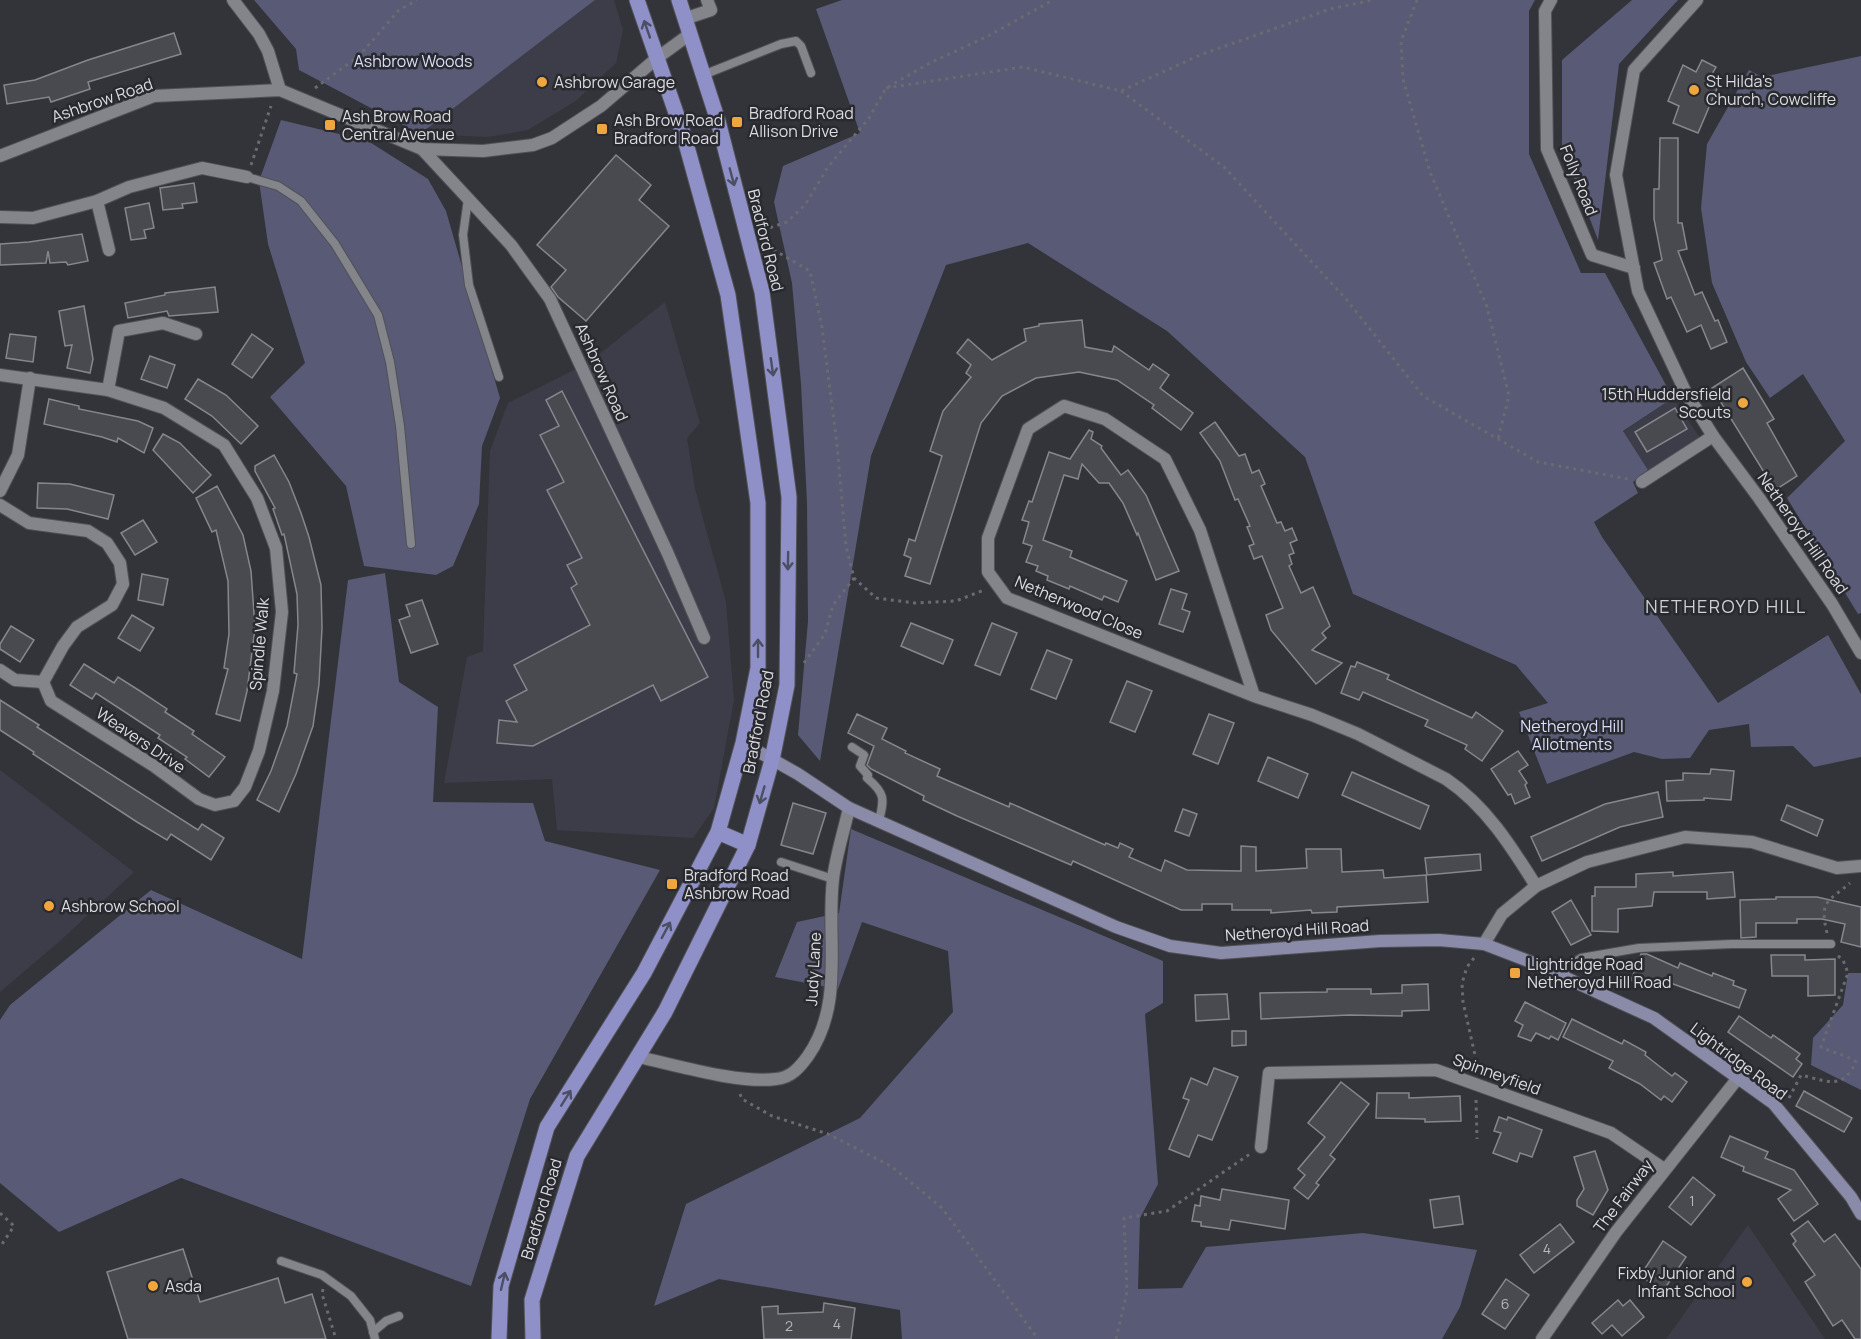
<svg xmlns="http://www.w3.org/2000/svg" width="1861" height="1339" font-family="Manrope,sans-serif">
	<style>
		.built { fill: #3c3d48 }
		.green { fill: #585a76 }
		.building { fill: #494a50; stroke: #86878e; stroke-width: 1.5 }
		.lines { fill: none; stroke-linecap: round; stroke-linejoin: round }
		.lane-casing { stroke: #515156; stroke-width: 10 }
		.street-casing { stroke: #515156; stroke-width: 14 }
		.secondary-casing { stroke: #515156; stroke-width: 14 }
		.primary-casing { stroke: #515156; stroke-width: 17 }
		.path { stroke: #6a6b70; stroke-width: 3; stroke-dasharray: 3 4.5; stroke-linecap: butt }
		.lane { stroke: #84858b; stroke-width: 8 }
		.street { stroke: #84858b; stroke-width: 12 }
		.secondary { stroke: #898ba9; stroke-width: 12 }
		.primary { stroke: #8e90c7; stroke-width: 15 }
		.oneway { stroke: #4c4e64 }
		.poi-dot { fill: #f0a63f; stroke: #292a2f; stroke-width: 2 }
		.labels { text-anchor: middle; stroke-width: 5; stroke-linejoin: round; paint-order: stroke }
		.number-label { font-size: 14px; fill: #b7b8bc }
		.park-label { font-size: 16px; fill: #dbdefa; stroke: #292a2f }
		.poi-label { font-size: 16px; fill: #dcdce0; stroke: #292a2f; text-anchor: start }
		.street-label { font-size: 16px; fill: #dcdce0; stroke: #292a2f }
		.neighbourhood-label { font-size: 18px; letter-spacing: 1.5px; fill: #ceced5; stroke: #292a2f }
	</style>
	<rect width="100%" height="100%" fill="#333439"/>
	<g class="built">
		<polygon points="595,0 614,0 623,30 616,63 577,100 528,130 488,137 420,134"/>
		<polygon points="665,302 700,423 687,438 695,489 726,602 734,700 714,808 693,838 557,830 552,779 444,783 467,657 483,651 490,451 508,403 588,363"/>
		<polygon points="1673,398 1700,438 1648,470 1623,432"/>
		<polygon points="0,770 134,872 61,940 0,992"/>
		<polygon points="1748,1225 1825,1339 1666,1339"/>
	</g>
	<g class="green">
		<polygon points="254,0 595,0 420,134 299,70 296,49"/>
		<polygon points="842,0 1535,0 1529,11 1529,154 1581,273 1605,273 1673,398 1623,431 1648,470 1633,482 1638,493 1594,522 1602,537 1718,703 1828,635 1861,694 1861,757 1814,767 1793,746 1751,747 1749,724 1709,730 1690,758 1662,759 1634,752 1547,784 1519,712 1548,703 1516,665 1353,594 1305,457 1167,331 1028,243 946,265 871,456 820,761 798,735 808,621 807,502 801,384 792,283 774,202 783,166 860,133 816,9"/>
		<polygon points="1632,0 1678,0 1619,64 1598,240 1562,146 1562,60"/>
		<polygon points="1861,56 1861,613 1858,614 1787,498 1845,441 1803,374 1770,398 1746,362 1712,283 1701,208 1707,144 1749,70 1762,77"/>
		<polygon points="281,120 368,141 428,179 446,211 500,398 482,446 479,504 453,566 436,575 364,566 346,486 270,397 305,363 268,244 259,181"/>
		<polygon points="385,573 399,682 438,707 433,802 533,803 545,841 660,870 530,1099 471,1286 181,1178 59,1232 0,1183 0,1020 10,1005 151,890 302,959 348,580"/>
		<polygon points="851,829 1163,961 1163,1003 1145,1014 1158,1184 1140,1218 1138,1289 1182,1288 1206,1247 1363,1233 1477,1250 1460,1307 1442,1339 902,1339 900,1310 719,1279 654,1306 686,1204 860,1118 953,1012 948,951 862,922 838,989 775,977 797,922 839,913"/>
		<polygon points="1848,973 1861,973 1861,1090 1811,1065 1813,1038 1843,1005"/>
	</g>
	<g class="building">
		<polygon points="174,33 181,54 88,82 90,89 51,102 49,97 7,104 4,85 35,80 88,60"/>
		<polygon points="1702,60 1716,67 1712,74 1721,79 1698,133 1673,123 1679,106 1668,101 1683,65 1696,72"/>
		<polygon points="1660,138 1678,138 1678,223 1682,223 1687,249 1678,251 1695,295 1702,292 1715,321 1718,320 1727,342 1711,349 1701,325 1687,332 1671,297 1667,299 1654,263 1662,260 1654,219 1654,189 1659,189"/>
		<polygon points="616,155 651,185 639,200 669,226 586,321 558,297 551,287 566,270 537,245"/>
		<polygon points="194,183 197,202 182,204 183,208 163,210 160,188"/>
		<polygon points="149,203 154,228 144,230 146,238 131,240 125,208"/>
		<polygon points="82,234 88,261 68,265 66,262 50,263 48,251 46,263 0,265 0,244 29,242"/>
		<polygon points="215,287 218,312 169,316 167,311 128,318 125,303 165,295 165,293"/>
		<polygon points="84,306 93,359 90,373 67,368 72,345 65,346 59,311"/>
		<polygon points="1082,320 1085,347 1112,352 1114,346 1149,370 1153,364 1169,375 1160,388 1193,413 1181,430 1152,408 1154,405 1117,380 1079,372 1036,378 1002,396 981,423 930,584 905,576 911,558 904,555 909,539 915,541 942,456 930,451 943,411 971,377 966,373 971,365 957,353 968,339 992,360 1026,341 1024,329 1039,326 1039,324"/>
		<polygon points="10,334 36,337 33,362 6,358"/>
		<polygon points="252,334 273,349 252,378 232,364"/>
		<polygon points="150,356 175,365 167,388 141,379"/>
		<polygon points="1743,368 1774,419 1767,423 1797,476 1775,490 1712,388"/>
		<polygon points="198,379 226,395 258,426 241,444 212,416 185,399"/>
		<polygon points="562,391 708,677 661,701 653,685 533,746 497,743 499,720 517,722 506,701 527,690 514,665 590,625 571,588 577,584 567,565 582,558 547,490 564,482 540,435 559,426 546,400"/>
		<polygon points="49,399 79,406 79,409 138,421 153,428 144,453 118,438 117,442 102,437 44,424"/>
		<polygon points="1675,408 1687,429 1647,452 1635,432"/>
		<polygon points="1215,422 1239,456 1245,454 1252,473 1259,470 1265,484 1261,486 1277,523 1281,522 1285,531 1292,528 1297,540 1290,543 1294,553 1289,555 1292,564 1289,566 1301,593 1313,587 1330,626 1322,633 1326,638 1312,650 1342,663 1316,684 1271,630 1266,615 1283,608 1262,556 1254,559 1249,546 1254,544 1247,527 1250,526 1238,499 1235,500 1220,461 1200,433"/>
		<polygon points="1089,430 1093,432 1091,439 1102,446 1101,448 1121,475 1128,470 1146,495 1179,571 1156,580 1138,533 1137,535 1123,503 1109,483 1099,483 1082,464 1078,479 1064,475 1043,540 1072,551 1070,557 1127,581 1118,602 1104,596 1102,600 1070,586 1069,589 1047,580 1048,576 1036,571 1038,566 1026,562 1032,546 1023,543 1029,522 1022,520 1029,501 1032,502 1049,452 1070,459"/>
		<polygon points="163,434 180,443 211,475 193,493 153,450"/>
		<polygon points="274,455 289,482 301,513 309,537 321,585 322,628 319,684 313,726 296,774 279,812 257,800 271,771 287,726 297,674 294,673 298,625 297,594 284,534 282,535 273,509 275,508 255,471 255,466"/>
		<polygon points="38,483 70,484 114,495 108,519 67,509 37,508"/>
		<polygon points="217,486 243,535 251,571 255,628 247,691 240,721 216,714 228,669 224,668 229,634 228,581 216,530 212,532 196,498"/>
		<polygon points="143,520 157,542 135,555 121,533"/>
		<polygon points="142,574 168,579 163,605 138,600"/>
		<polygon points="1171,589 1187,594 1182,609 1190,612 1183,632 1159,624"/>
		<polygon points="422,600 438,644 411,653 399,620 410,616 406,605"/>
		<polygon points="132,615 154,628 140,651 118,638"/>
		<polygon points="911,623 953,640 943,664 901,646"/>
		<polygon points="992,623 1017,633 1000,675 975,665"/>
		<polygon points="11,626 34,640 20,662 0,649 0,644"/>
		<polygon points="1047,650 1072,660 1056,699 1031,689"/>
		<polygon points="1357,662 1389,675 1387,679 1472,718 1476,712 1503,731 1482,761 1465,749 1467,745 1425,726 1428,720 1363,692 1359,700 1341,693 1351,666 1355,667"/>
		<polygon points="84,664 114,683 118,677 140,691 167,709 165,712 194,731 192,734 225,757 209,777 185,759 187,757 158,738 160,735 131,716 96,693 92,699 70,685"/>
		<polygon points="1127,681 1152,691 1135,732 1110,722"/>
		<polygon points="0,700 39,725 37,727 198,830 202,824 224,838 211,860 171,834 167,840 137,822 33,754 34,752 0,730"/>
		<polygon points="857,714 887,728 882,739 906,751 905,753 940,769 937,776 1009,807 1010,803 1105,845 1106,843 1118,848 1120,843 1133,849 1129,857 1161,871 1165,860 1187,870 1241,871 1241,846 1256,847 1256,871 1307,868 1306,849 1341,849 1342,872 1383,870 1384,878 1426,875 1428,902 1337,907 1337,912 1312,913 1311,910 1271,913 1271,910 1232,910 1232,904 1202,904 1202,910 1181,910 1073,861 1071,865 957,816 923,800 924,796 871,769 867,765 874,746 848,733"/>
		<polygon points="1209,714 1234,723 1218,764 1193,754"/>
		<polygon points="1518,751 1528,765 1519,771 1527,783 1525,785 1530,797 1515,804 1511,794 1508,795 1491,769"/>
		<polygon points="1268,757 1308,774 1298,798 1258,781"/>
		<polygon points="1711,769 1734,771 1731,800 1704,798 1704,800 1667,801 1666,781 1683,780 1683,773 1710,774"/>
		<polygon points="1352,772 1429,806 1420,829 1342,795"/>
		<polygon points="1658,792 1663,817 1620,827 1542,861 1531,837 1605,804"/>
		<polygon points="793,803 826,813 813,854 781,845"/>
		<polygon points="1787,805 1823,820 1817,836 1781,820"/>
		<polygon points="1183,809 1197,814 1189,836 1175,831"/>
		<polygon points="1480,854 1481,870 1427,875 1425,858"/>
		<polygon points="1673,872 1673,876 1733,872 1735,897 1707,899 1707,892 1654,892 1652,906 1618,909 1618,932 1592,931 1592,896 1595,896 1595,887 1636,887 1636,874"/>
		<polygon points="1776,897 1817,897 1861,907 1861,947 1841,942 1845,924 1822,919 1797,919 1797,923 1756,923 1756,937 1741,938 1740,900 1776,899"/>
		<polygon points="1571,900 1591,935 1571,945 1552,912"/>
		<polygon points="1641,954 1647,954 1678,968 1680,963 1712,976 1713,973 1734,981 1733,985 1746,990 1739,1008 1665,981 1663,986 1649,980 1646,986 1631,980"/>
		<polygon points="1771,955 1805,955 1805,960 1835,959 1835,995 1808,996 1808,976 1772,976"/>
		<polygon points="1428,984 1429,1010 1402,1011 1402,1016 1349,1015 1261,1019 1260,993 1327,992 1327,989 1371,989 1371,994 1402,993 1402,985"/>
		<polygon points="1227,994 1229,1019 1196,1021 1195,995"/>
		<polygon points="1525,1002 1566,1023 1558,1040 1551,1036 1549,1039 1536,1033 1531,1041 1518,1036 1523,1025 1515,1021"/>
		<polygon points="1739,1016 1771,1038 1773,1035 1800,1054 1796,1059 1802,1064 1793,1077 1728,1032"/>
		<polygon points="1572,1019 1622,1044 1624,1040 1646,1052 1645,1055 1672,1076 1675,1073 1687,1082 1672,1102 1664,1096 1661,1100 1640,1084 1609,1068 1613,1061 1563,1037"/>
		<polygon points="1232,1031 1246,1031 1246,1045 1232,1046"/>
		<polygon points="1214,1068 1238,1077 1212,1140 1198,1135 1189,1157 1169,1149 1189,1100 1183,1098 1191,1078 1207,1085"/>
		<polygon points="1341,1082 1369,1104 1330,1155 1335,1159 1316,1183 1319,1185 1308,1199 1294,1188 1305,1175 1298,1169 1325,1137 1308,1123"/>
		<polygon points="1804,1091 1852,1118 1844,1132 1796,1106"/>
		<polygon points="1377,1093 1409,1093 1409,1098 1460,1096 1461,1121 1425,1122 1425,1119 1376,1118"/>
		<polygon points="1499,1117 1507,1120 1508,1117 1542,1130 1532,1157 1520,1153 1517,1162 1493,1153 1501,1133 1494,1131"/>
		<polygon points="1730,1136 1768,1152 1765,1158 1794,1170 1818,1204 1794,1221 1778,1199 1791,1190 1743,1171 1744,1167 1721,1157"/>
		<polygon points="1595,1151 1608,1190 1593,1215 1577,1206 1577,1200 1584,1189 1574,1157"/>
		<polygon points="1693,1177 1715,1195 1691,1225 1669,1207"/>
		<polygon points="1222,1189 1289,1200 1285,1229 1231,1220 1229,1230 1201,1226 1201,1222 1192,1221 1195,1205 1200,1206 1201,1196 1220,1200"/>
		<polygon points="1459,1196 1463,1224 1434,1228 1430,1200"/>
		<polygon points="1808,1221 1824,1242 1835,1234 1861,1269 1861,1339 1855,1339 1842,1320 1833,1326 1805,1282 1815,1275 1793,1244 1796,1241 1791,1234"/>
		<polygon points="1560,1224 1574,1242 1534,1273 1520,1255"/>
		<polygon points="1663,1241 1686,1257 1663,1291 1640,1276"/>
		<polygon points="183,1249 200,1302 278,1278 285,1303 312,1294 326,1339 128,1339 107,1272"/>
		<polygon points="1506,1279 1529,1295 1505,1329 1482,1314"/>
		<polygon points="1618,1300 1623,1306 1630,1300 1644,1317 1622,1336 1612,1325 1602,1334 1592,1323"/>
		<polygon points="824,1303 855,1308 851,1339 764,1339 762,1307 778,1306 778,1314 823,1312"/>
	</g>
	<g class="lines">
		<defs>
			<g id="lane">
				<polyline points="703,75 781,44 796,41 801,46 811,73"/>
				<polyline points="247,177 278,186 301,201 335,244 378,315 390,362 400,426 411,544"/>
				<polyline points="468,199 463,235 469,285 499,377"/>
				<path d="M 852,747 L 864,755 L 860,766 L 868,775 L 867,778 C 886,794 884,799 879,821"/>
				<polyline points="781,862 833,879"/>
				<polyline points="1562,976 1570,965 1581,958 1639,948 1732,944 1831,944"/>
				<polyline points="281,1261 322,1275 351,1296 370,1320 375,1339"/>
				<polyline points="373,1332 386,1321 399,1316"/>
			</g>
			<g id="street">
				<polyline points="233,0 259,34 268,51 280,90"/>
				<polyline points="1551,0 1545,11 1547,149 1592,255 1634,268"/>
				<polyline points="1697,0 1634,70 1616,175 1638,291 1685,391 1713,436 1759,498 1832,604 1861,653"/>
				<polyline points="684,19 711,10 707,0"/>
				<polyline points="422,149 511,245 550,299 668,554 704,638"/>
				<polyline points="0,156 154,96 280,90 422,149 483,151 533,145 552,138 601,106 657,58 690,34"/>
				<polyline points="97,201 109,250"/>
				<polyline points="0,217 33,218 97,201 129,187 202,168 247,177"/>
				<polyline points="0,375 108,390 119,331 163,323 196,334"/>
				<polyline points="1642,482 1713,436"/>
				<polyline points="0,491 18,455 30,378"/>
				<polyline points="0,505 29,523 88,531 107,543 120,563 123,584 112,605 77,627 63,646 43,682 51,701 154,766 199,799 215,805 234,801 245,787 259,751 273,691 282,612 276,548 257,498 224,445 164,408 108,390"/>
				<polyline points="0,670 15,680 43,682"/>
				<path d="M 1254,696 L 1200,530 L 1165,459 L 1105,419 L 1064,406 L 1028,429 L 988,538 L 988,572 L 1007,598 L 1254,696 L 1312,715 L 1358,734 L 1446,779 C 1486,806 1511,846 1536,886"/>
				<polyline points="1484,944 1502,914 1536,886 1587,862 1685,837 1752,842 1837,868 1861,866"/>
				<path d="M 638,1057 C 676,1065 739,1084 776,1079 C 791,1078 800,1067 808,1056 C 845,1003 826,938 833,879 C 836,855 844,831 849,808"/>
				<polyline points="1261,1147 1269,1073 1436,1070 1611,1133 1664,1169"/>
				<polyline points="1542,1339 1616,1232 1738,1078"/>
			</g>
			<polyline id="secondary" points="743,743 798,774 849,808 1116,927 1170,946 1221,953 1380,941 1439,940 1484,944 1531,962 1654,1018 1773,1103 1851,1197 1861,1214"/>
			<g id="primary">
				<polyline points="718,832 748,845"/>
				<polyline points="499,1339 501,1286 547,1127 644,973 718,832 743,743 758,668 758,503 728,295 684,136 637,0"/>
				<polyline points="533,1339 532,1300 577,1156 665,1012 748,845 772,760 787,685 789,497 762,292 718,121 679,0"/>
			</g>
		</defs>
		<use href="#lane" class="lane-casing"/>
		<use href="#street" class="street-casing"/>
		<use href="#secondary" class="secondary-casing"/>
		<use href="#primary" class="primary-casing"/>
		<g class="path">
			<polyline points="1417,0 1401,41 1403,79 1430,172 1487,307 1509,396 1498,439"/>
			<polyline points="315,88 359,56 399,10 417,0"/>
			<polyline points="886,88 1023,67 1121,91 1200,55 1330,9 1373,0"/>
			<polyline points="1121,91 1224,167 1346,299 1423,396 1538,462 1628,479"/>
			<polyline points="251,165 271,106"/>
			<polyline points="763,230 787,222 805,205 828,167 869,118 886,88 930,63 988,36 1053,0"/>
			<polyline points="767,246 810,271 822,327 837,445 846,546 854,578 876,598 915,603 956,601 984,590"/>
			<polyline points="804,663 825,634 833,605 854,578"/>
			<path d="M 1827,933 C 1819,900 1828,902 1850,883"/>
			<polyline points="1474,958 1467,967 1462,983 1463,1002 1475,1055 1476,1070"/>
			<polyline points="740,1094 742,1099 772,1116 828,1134 891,1166 942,1208 1038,1339"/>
			<path d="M 1789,1098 L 1801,1075 C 1827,1081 1842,1091 1856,1062 C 1845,1054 1833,1053 1821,1047 L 1848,973 L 1843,960 L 1837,955"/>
			<polyline points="1476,1100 1477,1139"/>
			<polyline points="0,1213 14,1226 0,1247"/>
			<polyline points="323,1289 322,1294 336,1339"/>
			<polyline points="1116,1339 1127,1292 1124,1218 1167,1211 1250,1154"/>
		</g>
		<use href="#lane" class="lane"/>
		<use href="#street" class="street"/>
		<use href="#secondary" class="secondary"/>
		<use href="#primary" class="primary"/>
	</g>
	<defs><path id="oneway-shaft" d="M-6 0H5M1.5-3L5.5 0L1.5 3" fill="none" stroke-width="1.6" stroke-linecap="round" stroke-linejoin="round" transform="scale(1.5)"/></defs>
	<g class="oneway">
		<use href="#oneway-shaft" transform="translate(647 29) rotate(-109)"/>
		<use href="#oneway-shaft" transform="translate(732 177) rotate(75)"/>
		<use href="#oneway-shaft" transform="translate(772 367) rotate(82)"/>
		<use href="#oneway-shaft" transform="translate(788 561) rotate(91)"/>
		<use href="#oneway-shaft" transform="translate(758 648) rotate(-90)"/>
		<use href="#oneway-shaft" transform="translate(762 795) rotate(106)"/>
		<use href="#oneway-shaft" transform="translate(666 930) rotate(-62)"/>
		<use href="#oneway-shaft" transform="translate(566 1098) rotate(-58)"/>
		<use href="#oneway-shaft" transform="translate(503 1281) rotate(-77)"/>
	</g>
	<g class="poi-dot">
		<circle cx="542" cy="82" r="6"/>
		<circle cx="1694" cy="90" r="6"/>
		<rect x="731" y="116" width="12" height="12" rx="3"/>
		<rect x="324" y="119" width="12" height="12" rx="3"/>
		<rect x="596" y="123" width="12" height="12" rx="3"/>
		<circle cx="1743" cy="403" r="6"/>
		<rect x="666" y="878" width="12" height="12" rx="3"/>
		<circle cx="49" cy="906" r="6"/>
		<rect x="1509" y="967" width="12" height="12" rx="3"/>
		<circle cx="1747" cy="1282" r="6"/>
		<circle cx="153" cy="1286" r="6"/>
	</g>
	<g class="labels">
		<g class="number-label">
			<text x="1692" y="1206">1</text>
			<text x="1547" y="1254">4</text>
			<text x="1505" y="1309">6</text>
			<text x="837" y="1329">4</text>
			<text x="789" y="1331">2</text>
		</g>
		<g class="park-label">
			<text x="413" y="67">Ashbrow Woods</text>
			<text x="1572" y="732">Netheroyd Hill<tspan x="1572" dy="18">Allotments</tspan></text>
		</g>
		<g class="poi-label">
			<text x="1706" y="87">St Hilda's<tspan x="1706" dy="18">Church, Cowcliffe</tspan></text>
			<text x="554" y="88">Ashbrow Garage</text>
			<text x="749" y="119">Bradford Road<tspan x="749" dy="18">Allison Drive</tspan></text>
			<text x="342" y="122">Ash Brow Road<tspan x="342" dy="18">Central Avenue</tspan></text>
			<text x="614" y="126">Ash Brow Road<tspan x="614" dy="18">Bradford Road</tspan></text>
			<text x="1731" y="400" text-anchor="end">15th Huddersfield<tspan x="1731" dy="18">Scouts</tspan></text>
			<text x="684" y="881">Bradford Road<tspan x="684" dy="18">Ashbrow Road</tspan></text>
			<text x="61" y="912">Ashbrow School</text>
			<text x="1527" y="970">Lightridge Road<tspan x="1527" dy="18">Netheroyd Hill Road</tspan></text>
			<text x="1735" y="1279" text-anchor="end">Fixby Junior and<tspan x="1735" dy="18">Infant School</tspan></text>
			<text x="165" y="1292">Asda</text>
		</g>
		<g class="street-label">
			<text transform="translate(102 100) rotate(-19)" y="6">Ashbrow Road</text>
			<text transform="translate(1579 180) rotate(68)" y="6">Folly Road</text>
			<text transform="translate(766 240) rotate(76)" y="6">Bradford Road</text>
			<text transform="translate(602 372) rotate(66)" y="6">Ashbrow Road</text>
			<text transform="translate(1803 533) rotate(55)" y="6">Netheroyd Hill Road</text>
			<text transform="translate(1079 607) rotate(23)" y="6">Netherwood Close</text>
			<text transform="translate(259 644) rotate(-85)" y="6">Spindle Walk</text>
			<text transform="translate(758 722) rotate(-79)" y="6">Bradford Road</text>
			<text transform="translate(141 740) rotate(34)" y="6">Weavers Drive</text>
			<text transform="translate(1297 930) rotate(-4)" y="6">Netheroyd Hill Road</text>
			<text transform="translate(813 969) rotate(-87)" y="6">Judy Lane</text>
			<text transform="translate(1739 1061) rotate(37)" y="6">Lightridge Road</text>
			<text transform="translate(1497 1074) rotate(20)" y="6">Spinneyfield</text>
			<text transform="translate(1623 1196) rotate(-53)" y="6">The Fairway</text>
			<text transform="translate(541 1209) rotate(-73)" y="6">Bradford Road</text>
		</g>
		<g class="neighbourhood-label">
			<text x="1726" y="613">NETHEROYD HILL</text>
		</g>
	</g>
</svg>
